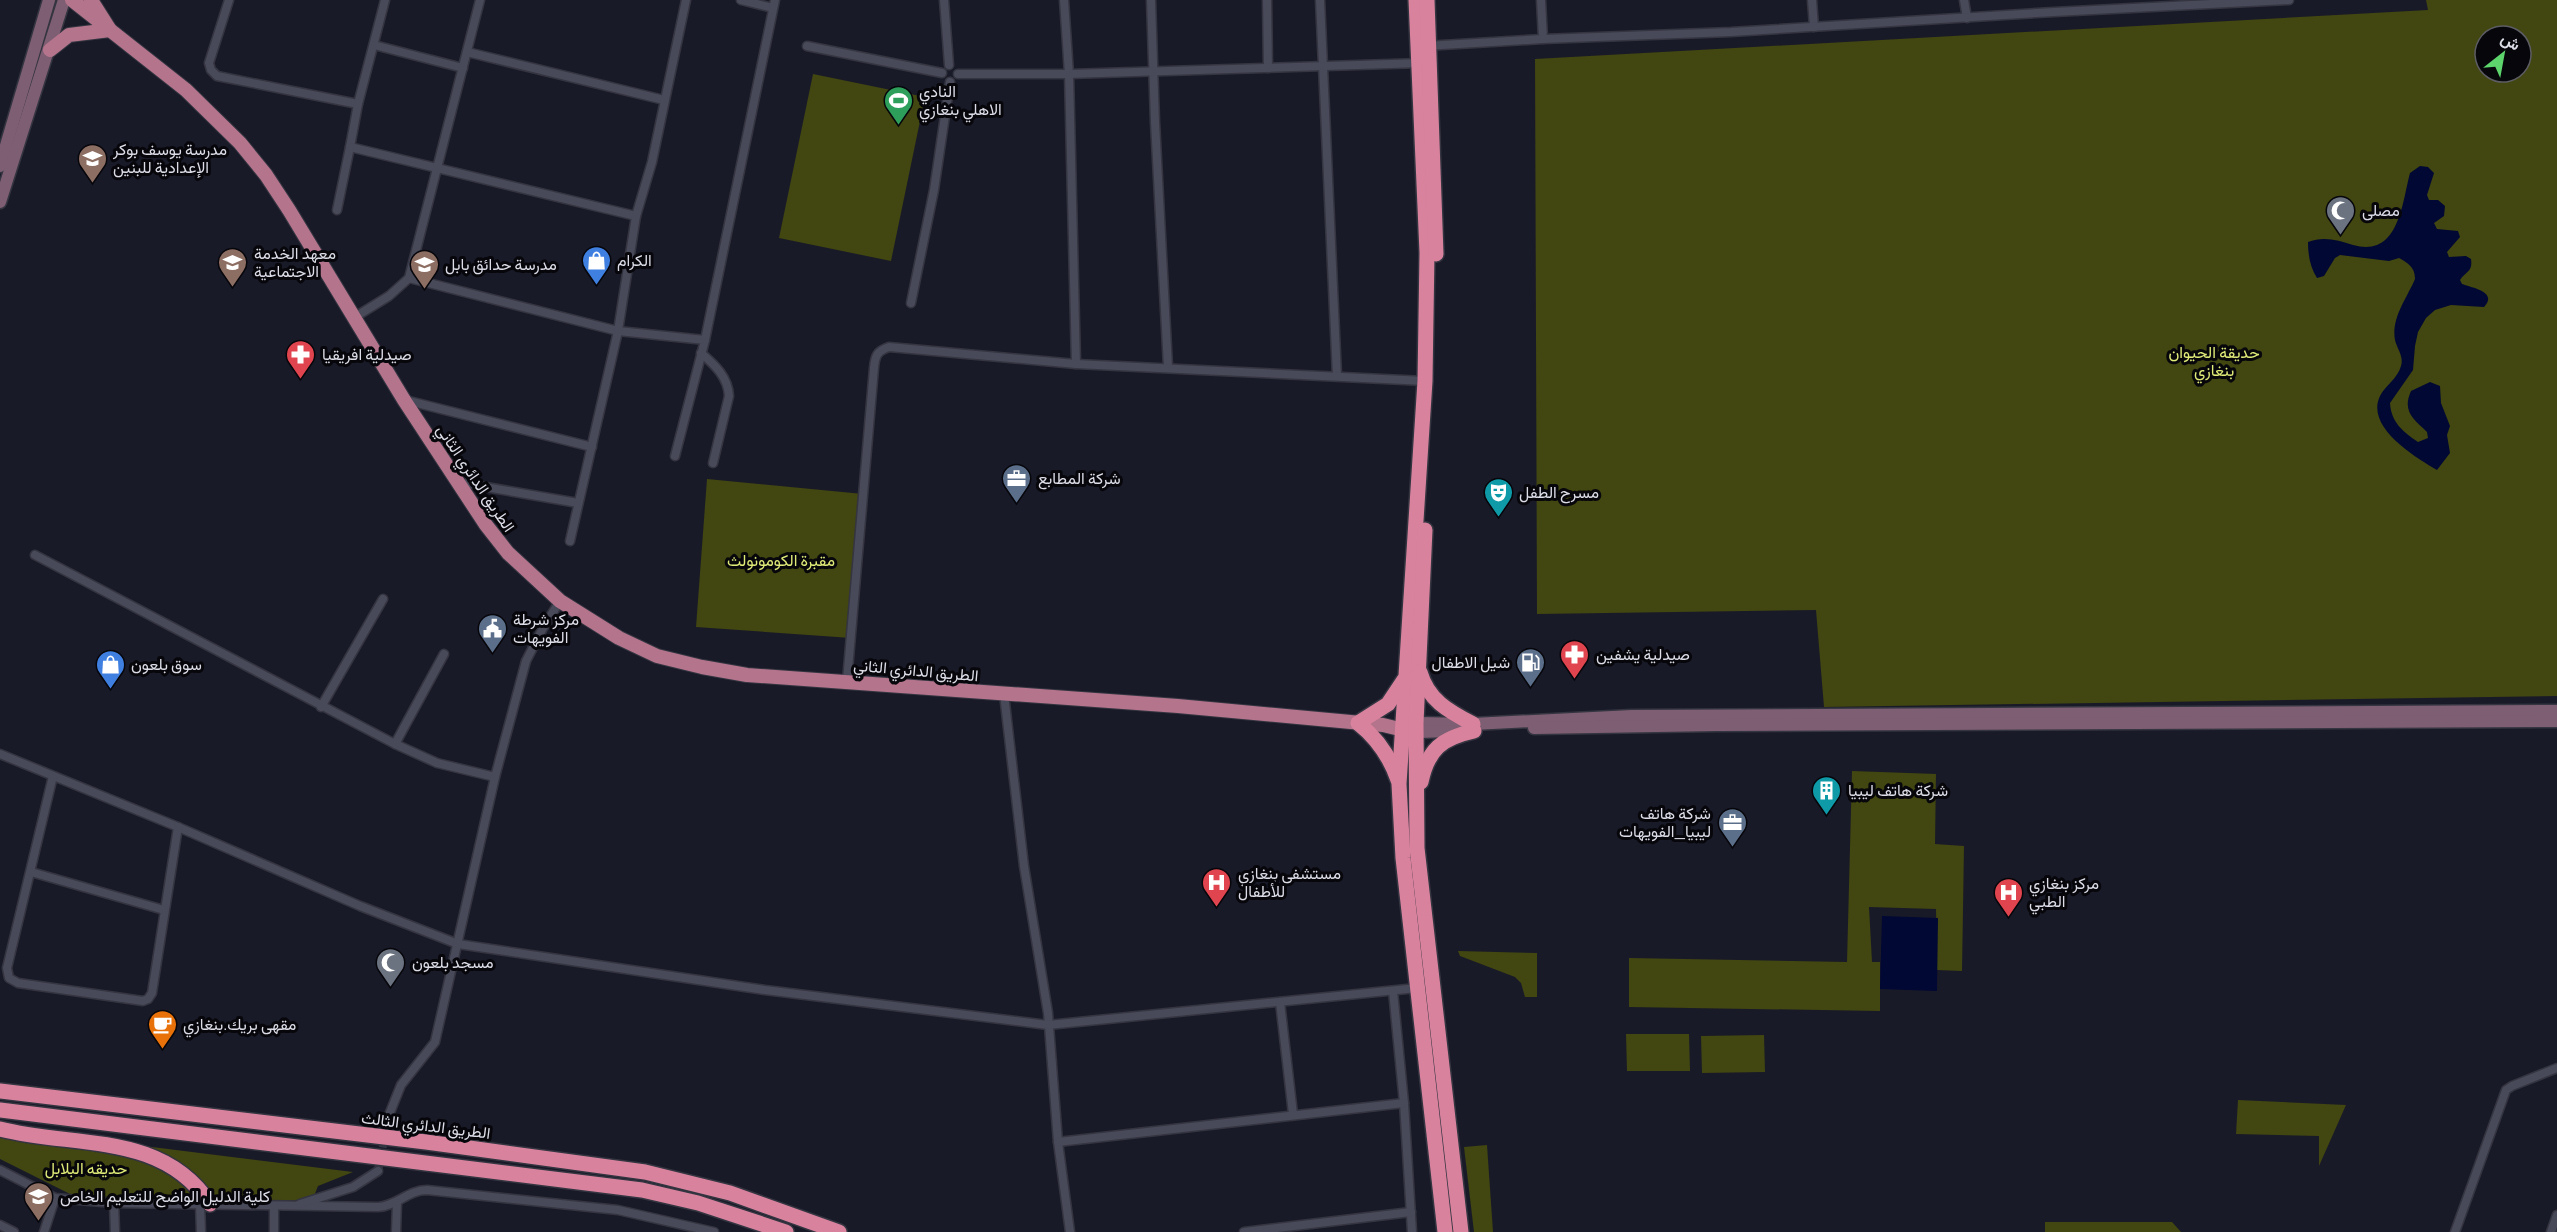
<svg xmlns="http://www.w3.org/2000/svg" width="2557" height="1232" font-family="Manrope,Vazirmatn,sans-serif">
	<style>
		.green { fill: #424610; fill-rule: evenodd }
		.water { fill: #000833 }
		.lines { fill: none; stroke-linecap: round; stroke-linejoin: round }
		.minor-tunnel { stroke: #363745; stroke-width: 8; stroke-dasharray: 8 4; stroke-linecap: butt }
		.minor-casing { stroke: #343540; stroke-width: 11 }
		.secondary-casing { stroke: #343540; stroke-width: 15 }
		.primary-casing { stroke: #343540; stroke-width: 16 }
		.trunk-casing { stroke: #343540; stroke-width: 18 }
		.minor { stroke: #484959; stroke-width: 8 }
		.secondary { stroke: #7e5e72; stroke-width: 12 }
		.primary { stroke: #b4748c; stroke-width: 14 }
		.trunk { stroke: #d8829d; stroke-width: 15 }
		.labels { text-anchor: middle; stroke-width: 6; stroke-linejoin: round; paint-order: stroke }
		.poi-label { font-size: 16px; fill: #dcdde7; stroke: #06060b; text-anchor: start }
		.park-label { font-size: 16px; fill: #e0eb78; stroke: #06060b }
		.street-label { font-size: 16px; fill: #dcdde7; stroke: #06060b }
	</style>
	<rect width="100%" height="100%" fill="#191a28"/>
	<g class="green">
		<path d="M 2426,0 L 2557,0 L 2557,696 L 1824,707 L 1816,610 L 1537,614 L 1535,59 L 2428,10 ZM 2485,36 L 2521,36 L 2521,72 L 2485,72 Z"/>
		<polygon points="813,74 925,97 891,261 779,238"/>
		<polygon points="707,479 863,494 851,638 696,627"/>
		<polygon points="1852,771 1936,774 1935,844 1964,846 1962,971 1937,970 1936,909 1869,907 1872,962 1880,962 1880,1011 1629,1007 1629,958 1847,962"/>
		<polygon points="1458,951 1537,953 1537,997 1525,997 1521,983 1515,977 1460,956"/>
		<polygon points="1626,1034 1689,1034 1690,1071 1627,1071"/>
		<polygon points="1764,1035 1765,1072 1702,1073 1701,1036"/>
		<polygon points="2238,1100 2346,1105 2319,1166 2319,1136 2236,1134"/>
		<polygon points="0,1128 353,1172 318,1186 312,1201 74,1196 0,1159"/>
		<polygon points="1487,1145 1493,1232 1474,1232 1464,1147"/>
		<polygon points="2045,1222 2172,1222 2181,1232 2045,1232"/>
	</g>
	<g class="water">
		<path d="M 2420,166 L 2428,167 L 2434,173 L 2427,195 L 2429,200 L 2438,200 L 2445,206 L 2444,216 L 2434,223 L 2437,229 L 2458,231 L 2460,237 L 2447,252 L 2449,257 L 2466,256 L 2471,259 C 2473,272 2466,271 2460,280 L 2462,284 C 2473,288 2498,292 2484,307 L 2451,305 L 2435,310 L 2426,318 L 2418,332 L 2415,346 L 2413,370 L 2390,403 C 2391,422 2403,432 2418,442 L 2428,438 L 2427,432 C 2413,419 2402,411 2411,391 L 2430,382 L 2440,386 L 2441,403 L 2450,426 L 2447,435 L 2450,453 L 2437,470 C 2415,457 2365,427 2380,396 C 2385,386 2398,378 2401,366 C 2404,356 2397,349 2395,340 C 2391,318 2407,298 2415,279 C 2415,267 2408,263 2399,258 L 2389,261 L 2340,255 L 2335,258 L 2324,276 L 2317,278 C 2310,267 2308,255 2308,242 C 2323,236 2338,240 2353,245 C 2399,258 2402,203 2410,173 Z"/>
		<polygon points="1882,916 1938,918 1937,991 1880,989"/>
	</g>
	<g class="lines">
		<polyline class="minor-tunnel" points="378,1171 389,1115"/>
		<defs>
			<g id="minor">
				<polyline points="229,0 209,63 211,70 217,76 358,104"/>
				<polyline points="385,0 358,104 350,147 636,216"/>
				<polyline points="741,0 773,8"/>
				<polyline points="944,0 949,65"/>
				<polyline points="1064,0 1069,74 1076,364"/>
				<polyline points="1151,0 1155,122 1168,367"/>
				<polyline points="1267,0 1268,68"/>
				<polyline points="1320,0 1337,376"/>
				<polyline points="1541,0 1543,39"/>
				<polyline points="1812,0 1814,27"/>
				<polyline points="1964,0 1967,18"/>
				<polyline points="374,45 463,68"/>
				<polyline points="807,46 942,73"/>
				<polyline points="1425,46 1543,39 1731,32 2054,12 2289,0"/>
				<polyline points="467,52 664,100"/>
				<polyline points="958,74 1069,74 1422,63"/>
				<polyline points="337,210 350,147"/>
				<polyline points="409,278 618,331 705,340 675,456"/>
				<polyline points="911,303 934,190 950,82"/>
				<polyline points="355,317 389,296 409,278 480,0"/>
				<polyline points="705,340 775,0"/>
				<path d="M 701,353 C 715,365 728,377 729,396 L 713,463"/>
				<polyline points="405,400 592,447"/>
				<polyline points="457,482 578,503"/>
				<polyline points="570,541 618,331 636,216 652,162 686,0"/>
				<polyline points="35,555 395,744 437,763 495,777"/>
				<path d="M 847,681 L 874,368 C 875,356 877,351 889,347 L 1076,364 L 1425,381"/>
				<polyline points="1004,694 1024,866 1048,1013 1058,1142 1070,1232"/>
				<polyline points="321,707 383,599"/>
				<polyline points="395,744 444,654"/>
				<polyline points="0,754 178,827 360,906 458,944 765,990 1048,1025 1417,988"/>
				<polyline points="53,776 7,968 9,978 18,983 143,1001 148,999 152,993 178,827"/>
				<polyline points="31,872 164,910"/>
				<polyline points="1393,991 1404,1103 1412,1232"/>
				<polyline points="1280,1002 1293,1114"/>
				<polyline points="389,1115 401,1085 435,1042 495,777 526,661 543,628 560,601"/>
				<polyline points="1058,1142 1404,1103"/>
				<path d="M 0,1170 L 55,1198 L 114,1203 L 378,1207 C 397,1206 408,1190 427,1190 L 618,1210 L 714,1232"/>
				<polyline points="114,1203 115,1232"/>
				<polyline points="200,1204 201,1232"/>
				<polyline points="300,1204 353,1187 378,1171"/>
				<polyline points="0,1225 14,1232"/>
				<polyline points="44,1232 55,1198"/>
				<polyline points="274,1232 274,1206"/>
				<polyline points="396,1232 397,1203"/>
				<polyline points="1244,1232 1411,1212"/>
				<polyline points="2455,1232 2506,1090 2512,1086 2557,1068"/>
				<polyline points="2551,1232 2557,1215"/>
			</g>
			<g id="secondary">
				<polyline points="0,166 49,0"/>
				<polyline points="0,202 64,0"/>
				<polyline points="1416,723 1473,724 1632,716 2557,711"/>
				<polyline points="1534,728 1717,725 2557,721"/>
				<polyline points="1416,732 1454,731"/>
			</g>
			<g id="primary">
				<polyline points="72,0 186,90 240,143 266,175 289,210 404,400 486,525 508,553 560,601 619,638 657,656 702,667 747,675 1178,706 1383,725 1412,732"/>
				<polyline points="50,50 69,35 110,30 91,0"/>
			</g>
			<g id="trunk">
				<polyline points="1416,0 1427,253 1425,381 1399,784 1403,858 1445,1232"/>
				<polyline points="1427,0 1436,254"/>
				<polyline points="1425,530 1416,723 1417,848 1461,1232"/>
				<path d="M 1420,672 C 1428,700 1448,711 1473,724"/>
				<path d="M 1398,780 C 1390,757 1377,738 1358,723 L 1388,704 L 1404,680"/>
				<path d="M 1421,782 C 1428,749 1442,738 1474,731"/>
				<polyline points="0,1091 426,1142 645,1172 730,1193 839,1232"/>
				<polyline points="0,1110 642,1190 698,1203 786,1232"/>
				<path d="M 0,1129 C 74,1148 162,1131 210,1204"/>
			</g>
		</defs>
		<use href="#minor" class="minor-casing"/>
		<use href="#secondary" class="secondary-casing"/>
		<use href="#primary" class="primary-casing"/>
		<use href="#trunk" class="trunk-casing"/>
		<use href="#minor" class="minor"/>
		<use href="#secondary" class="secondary"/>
		<use href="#primary" class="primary"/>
		<use href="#trunk" class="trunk"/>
	</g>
	<defs>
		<symbol id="stadium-pin" viewBox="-11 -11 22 30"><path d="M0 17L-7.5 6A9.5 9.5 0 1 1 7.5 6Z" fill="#2e9e5b" stroke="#06060b"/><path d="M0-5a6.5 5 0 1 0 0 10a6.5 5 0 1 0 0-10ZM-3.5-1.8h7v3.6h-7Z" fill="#fff"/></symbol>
		<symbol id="school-pin" viewBox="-11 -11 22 30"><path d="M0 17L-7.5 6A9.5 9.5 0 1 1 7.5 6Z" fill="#8d6e63" stroke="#06060b"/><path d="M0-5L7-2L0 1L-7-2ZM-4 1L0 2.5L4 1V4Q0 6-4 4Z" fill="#fff"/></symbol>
		<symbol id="mosque-pin" viewBox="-11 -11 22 30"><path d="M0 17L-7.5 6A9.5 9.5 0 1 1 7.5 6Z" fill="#6b7280" stroke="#06060b"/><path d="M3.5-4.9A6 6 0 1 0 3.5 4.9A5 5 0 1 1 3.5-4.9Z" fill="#fff"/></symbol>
		<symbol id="shop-pin" viewBox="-11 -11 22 30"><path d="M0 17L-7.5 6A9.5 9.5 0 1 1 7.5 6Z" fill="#3f7fe0" stroke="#06060b"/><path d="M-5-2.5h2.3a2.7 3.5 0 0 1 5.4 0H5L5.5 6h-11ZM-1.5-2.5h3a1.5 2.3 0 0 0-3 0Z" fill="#fff"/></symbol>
		<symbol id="university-pin" viewBox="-11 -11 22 30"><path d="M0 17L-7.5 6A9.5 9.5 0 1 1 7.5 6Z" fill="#8d6e63" stroke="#06060b"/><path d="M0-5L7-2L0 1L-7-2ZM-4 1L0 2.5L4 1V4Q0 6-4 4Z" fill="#fff"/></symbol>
		<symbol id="pharmacy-pin" viewBox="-11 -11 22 30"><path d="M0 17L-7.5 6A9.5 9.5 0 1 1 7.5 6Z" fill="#e0444e" stroke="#06060b"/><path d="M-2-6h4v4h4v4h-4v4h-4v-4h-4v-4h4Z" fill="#fff"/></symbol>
		<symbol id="office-pin" viewBox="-11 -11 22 30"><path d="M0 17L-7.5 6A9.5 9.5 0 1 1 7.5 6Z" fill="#5c6f8a" stroke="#06060b"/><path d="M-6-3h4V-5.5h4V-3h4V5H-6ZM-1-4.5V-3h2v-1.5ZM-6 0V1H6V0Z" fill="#fff"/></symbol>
		<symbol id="theatre-pin" viewBox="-11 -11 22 30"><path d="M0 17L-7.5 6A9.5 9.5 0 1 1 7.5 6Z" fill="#0f9aa8" stroke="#06060b"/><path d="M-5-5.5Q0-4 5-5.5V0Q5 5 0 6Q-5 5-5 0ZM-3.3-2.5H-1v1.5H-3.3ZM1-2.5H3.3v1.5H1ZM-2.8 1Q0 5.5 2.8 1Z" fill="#fff"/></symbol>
		<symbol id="civic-pin" viewBox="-11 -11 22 30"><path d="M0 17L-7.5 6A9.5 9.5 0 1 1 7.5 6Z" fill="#5c6f8a" stroke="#06060b"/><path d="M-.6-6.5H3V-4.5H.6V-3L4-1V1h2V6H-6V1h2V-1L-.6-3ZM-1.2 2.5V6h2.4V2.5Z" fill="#fff"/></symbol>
		<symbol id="fuel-pin" viewBox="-11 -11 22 30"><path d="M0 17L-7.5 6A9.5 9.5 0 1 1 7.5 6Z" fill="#5c6f8a" stroke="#06060b"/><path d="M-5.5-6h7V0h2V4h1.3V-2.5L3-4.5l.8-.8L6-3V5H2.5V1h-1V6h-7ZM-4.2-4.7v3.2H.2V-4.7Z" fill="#fff"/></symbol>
		<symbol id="building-pin" viewBox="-11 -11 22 30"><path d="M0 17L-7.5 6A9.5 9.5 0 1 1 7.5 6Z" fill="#0f9aa8" stroke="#06060b"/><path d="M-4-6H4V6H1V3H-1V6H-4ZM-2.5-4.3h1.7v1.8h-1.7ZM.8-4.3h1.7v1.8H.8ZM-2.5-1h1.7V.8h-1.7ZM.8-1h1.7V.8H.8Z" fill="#fff"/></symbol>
		<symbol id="hospital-pin" viewBox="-11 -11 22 30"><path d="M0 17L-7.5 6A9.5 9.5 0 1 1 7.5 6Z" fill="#e0444e" stroke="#06060b"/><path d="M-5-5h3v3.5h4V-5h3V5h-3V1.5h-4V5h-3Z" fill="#fff"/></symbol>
		<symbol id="cafe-pin" viewBox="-11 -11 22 30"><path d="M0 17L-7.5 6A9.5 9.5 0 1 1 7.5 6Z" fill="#e8710a" stroke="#06060b"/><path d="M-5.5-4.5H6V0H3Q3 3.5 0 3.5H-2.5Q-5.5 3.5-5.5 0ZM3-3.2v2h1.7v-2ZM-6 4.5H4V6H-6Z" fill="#fff"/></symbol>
	</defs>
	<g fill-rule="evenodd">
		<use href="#stadium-pin" x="882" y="84" width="33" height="45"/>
		<use href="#school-pin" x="76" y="142" width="33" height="45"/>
		<use href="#mosque-pin" x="2324" y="194" width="33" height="45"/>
		<use href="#shop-pin" x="580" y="244" width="33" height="45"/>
		<use href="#university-pin" x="216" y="246" width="33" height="45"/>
		<use href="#school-pin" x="408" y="248" width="33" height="45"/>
		<use href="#pharmacy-pin" x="284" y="338" width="33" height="45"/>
		<use href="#office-pin" x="1000" y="462" width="33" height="45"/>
		<use href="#theatre-pin" x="1482" y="476" width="33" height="45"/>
		<use href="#civic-pin" x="476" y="612" width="33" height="45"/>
		<use href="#pharmacy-pin" x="1558" y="638" width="33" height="45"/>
		<use href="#fuel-pin" x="1514" y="646" width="33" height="45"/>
		<use href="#shop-pin" x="94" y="648" width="33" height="45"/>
		<use href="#building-pin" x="1810" y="774" width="33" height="45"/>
		<use href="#office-pin" x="1716" y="806" width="33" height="45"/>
		<use href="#hospital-pin" x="1200" y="866" width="33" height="45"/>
		<use href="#hospital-pin" x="1992" y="876" width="33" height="45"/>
		<use href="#mosque-pin" x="374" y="946" width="33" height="45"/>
		<use href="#cafe-pin" x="146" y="1008" width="33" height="45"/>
		<use href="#school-pin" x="22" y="1180" width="33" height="45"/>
	</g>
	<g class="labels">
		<g class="poi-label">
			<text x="919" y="97">النادي<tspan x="919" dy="18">الاهلي بنغازي</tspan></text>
			<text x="113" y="155">مدرسة يوسف بوكر<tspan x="113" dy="18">الإعدادية للبنين</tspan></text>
			<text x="2362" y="216">مصلى</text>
			<text x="254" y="259">معهد الخدمة<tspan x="254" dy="18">الاجتماعية</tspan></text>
			<text x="617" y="266">الكرام</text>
			<text x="445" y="270">مدرسة حدائق بابل</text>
			<text x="322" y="360">صيدلية افريقيا</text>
			<text x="1038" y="484">شركة المطابع</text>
			<text x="1519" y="498">مسرح الطفل</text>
			<text x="513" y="625">مركز شرطة<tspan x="513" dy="18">الفويهات</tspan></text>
			<text x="1596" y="660">صيدلية يشفين</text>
			<text x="1510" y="668" text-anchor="end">شيل الاطفال</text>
			<text x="131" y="670">سوق بلعون</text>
			<text x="1848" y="796">شركة هاتف ليبيا</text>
			<text x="1711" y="819" text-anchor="end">شركة هاتف<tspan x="1711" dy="18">ليبيا_الفويهات</tspan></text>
			<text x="1238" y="879">مستشفى بنغازي<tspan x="1238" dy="18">للأطفال</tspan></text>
			<text x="2029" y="889">مركز بنغازي<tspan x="2029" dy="18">الطبي</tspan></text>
			<text x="412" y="968">مسجد بلعون</text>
			<text x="183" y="1030">مقهى بريك.بنغازي</text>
			<text x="60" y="1202">كلية الدليل الواضح للتعليم الخاص</text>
		</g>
		<g class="park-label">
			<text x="2214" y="358">حديقة الحيوان<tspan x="2214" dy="18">بنغازي</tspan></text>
			<text x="781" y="566">مقبرة الكومونولث</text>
			<text x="86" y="1174">حديقه البلابل</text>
		</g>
		<g class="street-label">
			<text transform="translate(476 478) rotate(56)" y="6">الطريق الدائري الثاني</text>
			<text transform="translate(916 670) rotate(5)" y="6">الطريق الدائري الثاني</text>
			<text transform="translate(426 1125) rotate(7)" y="6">الطريق الدائري الثالث</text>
		</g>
	</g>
	<g transform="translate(2503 54) rotate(31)"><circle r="28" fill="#06060b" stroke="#5c5c63" stroke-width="1.5"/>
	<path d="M0-4.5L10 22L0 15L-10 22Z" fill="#5dd56c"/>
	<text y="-9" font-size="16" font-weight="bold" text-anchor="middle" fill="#dcdde7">ش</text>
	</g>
</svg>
